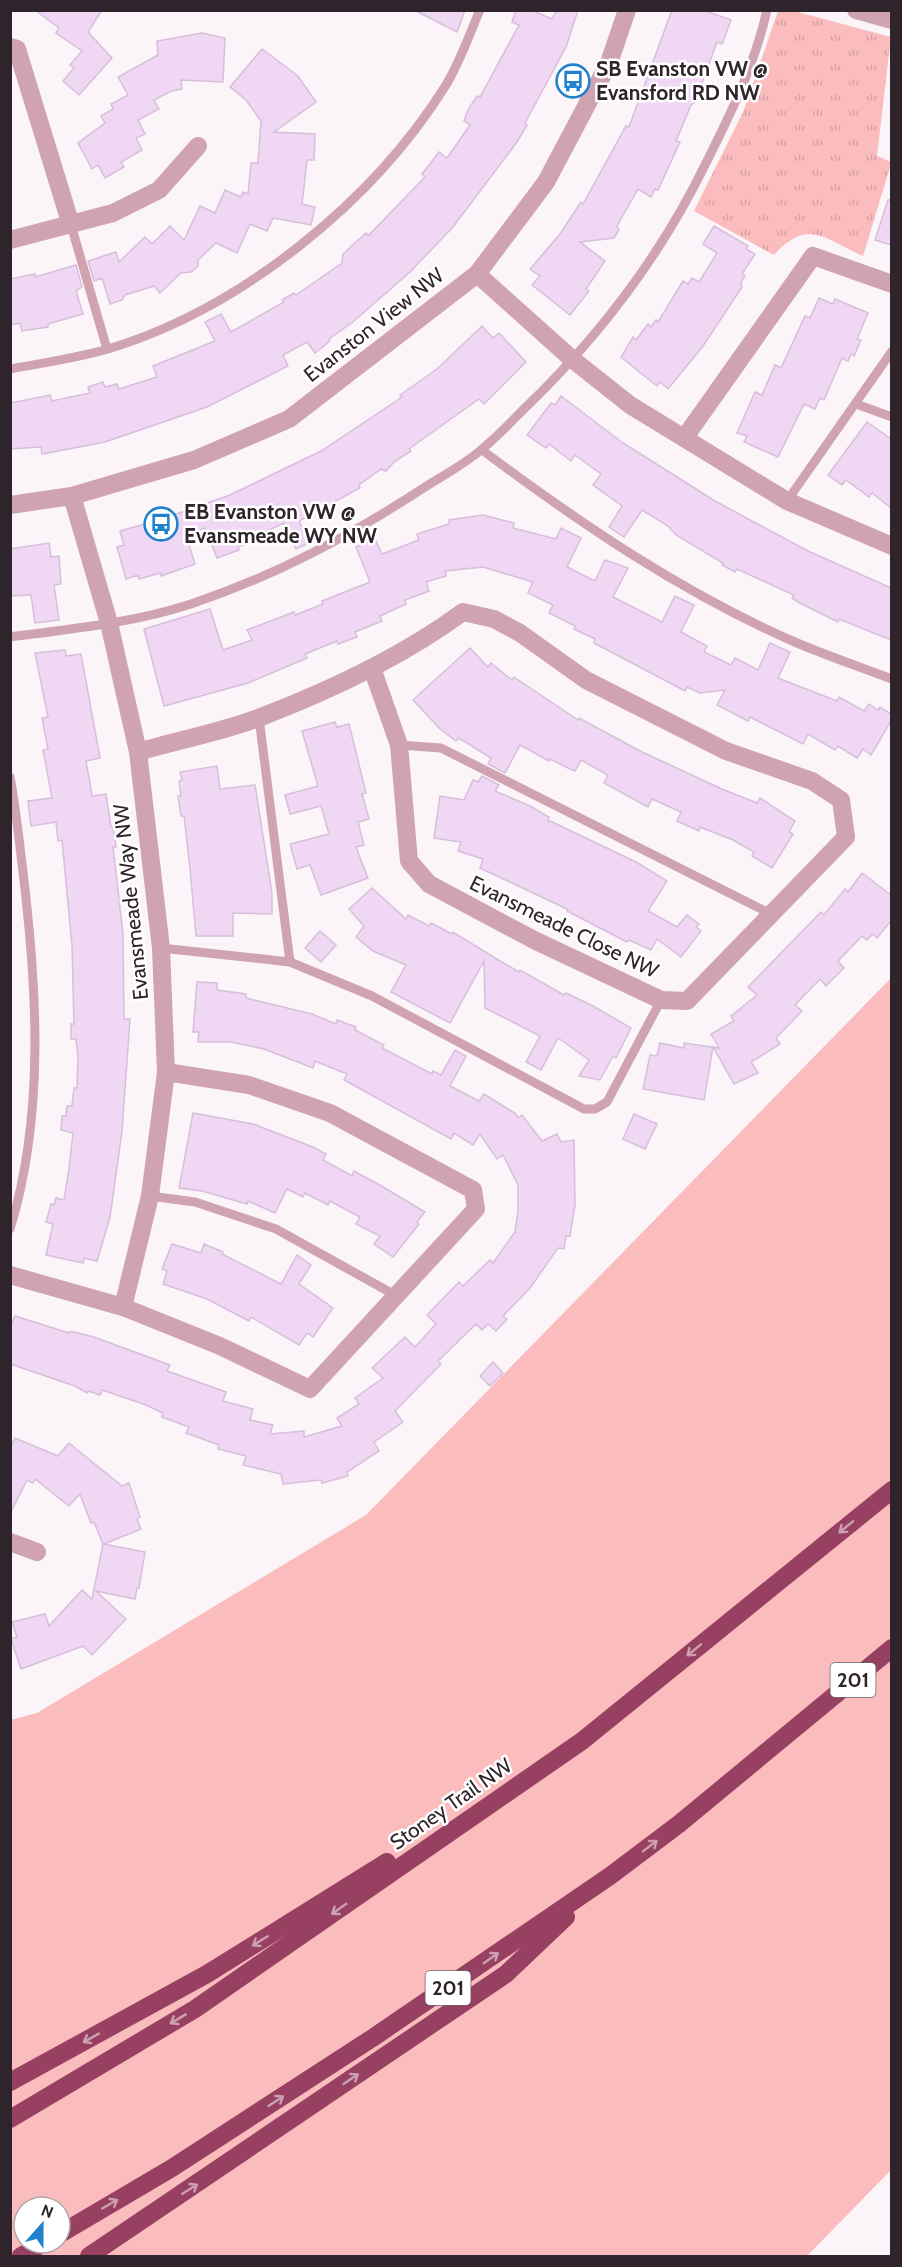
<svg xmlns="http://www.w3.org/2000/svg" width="902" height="2267" font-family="Cabin,sans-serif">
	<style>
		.green { fill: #fabcbd; fill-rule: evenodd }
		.park { fill: url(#park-tufts) }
		.building { fill: #f0d7f3; stroke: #d6bfda; stroke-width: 1.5 }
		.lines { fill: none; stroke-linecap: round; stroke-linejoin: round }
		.service { stroke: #d0a3b0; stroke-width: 9 }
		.minor { stroke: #d0a3b0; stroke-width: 18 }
		.tertiary { stroke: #d0a3b0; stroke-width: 18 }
		.motorway { stroke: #984061; stroke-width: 18 }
		.oneway { stroke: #cca0b0 }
		.labels { text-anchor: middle; stroke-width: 5; stroke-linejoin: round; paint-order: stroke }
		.shield { fill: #fff; stroke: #6e666b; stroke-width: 1.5 }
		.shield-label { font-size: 20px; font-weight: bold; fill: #30242c }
		.poi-label { font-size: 21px; font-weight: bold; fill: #30242c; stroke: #fff; text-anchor: start }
		.street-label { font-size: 21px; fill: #30242c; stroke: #fff }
	</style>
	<defs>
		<pattern id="park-tufts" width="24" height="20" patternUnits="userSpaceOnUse" patternTransform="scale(1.5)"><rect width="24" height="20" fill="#fabcbd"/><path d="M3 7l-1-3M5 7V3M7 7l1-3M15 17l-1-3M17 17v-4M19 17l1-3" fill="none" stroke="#d7a1a3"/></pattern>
	</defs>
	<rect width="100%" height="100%" fill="#fbf4f8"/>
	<path class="green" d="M 891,978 L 891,2170 L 807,2256 L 11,2256 L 11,1720 L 37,1713 L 366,1515 ZM 24,2207 L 60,2207 L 60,2243 L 24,2243 Z"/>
	<path class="park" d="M 778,11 L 794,11 L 891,37 L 877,156 L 891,162 L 891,164 L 863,256 C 828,241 808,216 774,255 L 694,211 L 744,110 Z"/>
	<g class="building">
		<polygon points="35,10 102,10 88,32 112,58 79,95 63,81 74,68 70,65 82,51 56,33 59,28"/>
		<polygon points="414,10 465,10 457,32"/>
		<polygon points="516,10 531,10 552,19 557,10 578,10 566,47 525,123 527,125 517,142 453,227 410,272 353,322 329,339 330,341 315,353 307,342 283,355 288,366 207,407 105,442 42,454 41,447 10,449 10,403 50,395 52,401 90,393 88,387 103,382 105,387 117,384 119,389 157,377 153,366 215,341 205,322 221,314 231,332 284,302 282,300 294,293 296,295 342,263 343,254 366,233 368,236 425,177 422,174 439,152 447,158 470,125 464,121 468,110 477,96 480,97 519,25 512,22"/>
		<polygon points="672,10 703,10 731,20 722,44 717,42 695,102 691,105 676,141 680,142 658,190 655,189 651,197 638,189 617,226 619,230 614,238 580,242 605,261 586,289 589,291 570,315 532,285 540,276 530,269 560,234 581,202 583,204 626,126 629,127"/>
		<polygon points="202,33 225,38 223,82 181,80 182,89 171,91 154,100 159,109 138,120 145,134 136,138 142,150 121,162 124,167 105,178 98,165 92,169 78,143 105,123 101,116 113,109 111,104 128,95 118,77 158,55 157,41"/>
		<polygon points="262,49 298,76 316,102 274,132 315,134 314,160 307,160 302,204 315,207 311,225 273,218 267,231 250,224 237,253 216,243 198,260 198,266 191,272 181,273 160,293 154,286 125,295 122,300 110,304 102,278 94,281 88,261 116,252 119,262 145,237 152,244 170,226 184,240 200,206 215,213 225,190 241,197 243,192 248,194 251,163 258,163 261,121 246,100 230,87"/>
		<polygon points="888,200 891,200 891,245 875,240"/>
		<polygon points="714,226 748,246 746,249 755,254 742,274 745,276 741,283 742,287 703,346 668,389 660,382 657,386 621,357 633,337 636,340 648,324 651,327 656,320 658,322 683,281 688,284 692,278 699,282 717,253 703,244"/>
		<polygon points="76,265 82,287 76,291 83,314 48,324 48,327 22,331 20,323 10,325 10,279 35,274 35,277"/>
		<polygon points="819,298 833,304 835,299 868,313 857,339 861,340 854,356 851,354 848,361 842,358 824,400 820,398 815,409 804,404 778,457 744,442 747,436 737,433 755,392 762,395 775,365 781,368 805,316 810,318"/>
		<polygon points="482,326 493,338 499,333 526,362 484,404 479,399 409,449 411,451 394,462 386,471 381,469 359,485 360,488 299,521 309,543 296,549 284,523 250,539 251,542 238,547 239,550 217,558 205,528 186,535 195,564 161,576 160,573 139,579 138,575 126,579 117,547 124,545 120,531 162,519 230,495 321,451 402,397 400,395 437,369"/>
		<polygon points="561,396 623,443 715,501 808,551 891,588 891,640 839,619 838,622 798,602 792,598 794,595 737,569 735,572 722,565 723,563 676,535 668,526 642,510 624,537 609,527 622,506 593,485 601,474 575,455 571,461 549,444 546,448 527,435 551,403 555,405"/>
		<polygon points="867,422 891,439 891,508 872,493 869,497 846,480 842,485 828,475"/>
		<polygon points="483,515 514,523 513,528 556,539 561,528 581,538 567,567 595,581 605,560 628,568 613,597 662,622 675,596 694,605 681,632 707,646 704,652 731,665 735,658 758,670 770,643 790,652 778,678 837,701 839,697 864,711 869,704 878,710 880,707 891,714 891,721 871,755 863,749 857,758 838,746 835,750 808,734 803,744 750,717 748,721 717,705 725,690 700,693 687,687 685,691 594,643 595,639 574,629 575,626 549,613 553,605 528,593 533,582 483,567 445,571 446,576 426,582 429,591 405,600 406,604 380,616 382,621 355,632 357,637 338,644 337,641 305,654 307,658 248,683 164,706 144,629 210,609 223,650 252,640 247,630 294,612 295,615 323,604 322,601 370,582 356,547 375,539 382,554 419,540 417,534 449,524 449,520"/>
		<polygon points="49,543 51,557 59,556 61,584 54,585 59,620 35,623 31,595 10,596 10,549"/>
		<polygon points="470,648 488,667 491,663 512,680 514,677 578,720 579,718 642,752 722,789 757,803 760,798 795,821 789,832 793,834 772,868 752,856 754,852 733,840 700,827 699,831 677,821 681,812 652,799 648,807 604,783 608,775 581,760 575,771 572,770 550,759 549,761 520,745 505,773 488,764 491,758 459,738 456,741 440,729 413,700"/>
		<polygon points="65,650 66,656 81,654 100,758 86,761 91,789 92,796 106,794 111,827 113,827 116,847 113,847 123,934 124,1019 130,1019 122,1131 110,1217 97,1261 84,1258 83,1263 46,1255 53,1224 46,1222 51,1204 54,1205 56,1198 64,1200 69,1169 73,1133 61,1130 62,1116 66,1116 67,1106 72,1106 74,1088 77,1088 78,1056 76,1039 71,1039 71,1024 74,1024 72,946 62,840 58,841 56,822 31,826 28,801 52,798 43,750 48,749 42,718 48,717 35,653"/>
		<polygon points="335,722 337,727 349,724 366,793 362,794 369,819 358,822 364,845 356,847 368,878 321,895 310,865 297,869 290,844 329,834 321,806 290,814 285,795 318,786 302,731"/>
		<polygon points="217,766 220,789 255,785 272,893 272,914 233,913 233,936 196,936 190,868 184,816 181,816 178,796 181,796 179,781 182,780 180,772"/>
		<polygon points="482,776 499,785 495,791 530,806 549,817 548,820 636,862 667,881 648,911 677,927 687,915 699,924 696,927 701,931 681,957 657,939 651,950 629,940 627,942 567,911 567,909 480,868 483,859 458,851 461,842 434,838 440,796 464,800 473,780 478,782"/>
		<polygon points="862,873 891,895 891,921 877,938 873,934 867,940 862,936 838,961 844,968 826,986 820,979 795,1005 802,1011 776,1038 780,1044 751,1062 758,1073 734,1084 713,1047 704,1100 643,1089 650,1055 657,1056 660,1043 684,1048 684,1043 719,1048 711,1034 734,1021 731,1016 757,995 748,987 821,912 824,915 845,889 848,892"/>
		<polygon points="372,888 406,919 408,915 429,926 431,923 452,934 453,932 500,961 519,972 520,970 564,995 566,993 593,1006 631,1028 616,1058 613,1056 600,1080 579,1076 589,1060 558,1038 541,1070 526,1062 540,1036 485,1008 484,961 450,1023 391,992 406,965 373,951 356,937 364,926 349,909"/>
		<polygon points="320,931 336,945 321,962 305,948"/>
		<polygon points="197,982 217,983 217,990 246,994 246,998 312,1014 336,1024 337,1020 356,1027 355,1030 384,1045 382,1048 432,1074 433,1071 441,1075 455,1050 466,1056 450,1086 479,1101 484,1094 516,1114 518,1118 522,1115 542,1141 557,1134 561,1142 574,1140 575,1205 570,1236 566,1236 564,1249 558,1248 530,1288 503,1316 507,1319 496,1331 488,1324 482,1330 476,1324 438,1361 441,1364 395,1411 403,1422 374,1442 379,1451 347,1472 348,1476 322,1483 321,1480 283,1484 281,1474 243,1465 246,1456 218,1449 219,1445 186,1433 189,1427 162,1417 163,1413 146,1405 102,1390 100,1395 88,1391 87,1393 75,1386 10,1364 10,1327 15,1316 69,1333 70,1331 94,1337 170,1365 167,1371 226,1392 223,1401 253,1409 250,1420 273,1425 270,1434 304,1431 304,1437 342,1426 337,1418 359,1404 355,1398 383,1378 372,1368 405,1337 415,1347 436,1324 427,1315 459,1282 463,1286 490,1260 493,1263 515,1232 518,1210 518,1185 503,1155 497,1159 480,1134 473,1145 454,1133 451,1139 344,1080 347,1074 315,1061 313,1068 264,1049 231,1042 198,1042 199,1032 193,1032"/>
		<polygon points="193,1113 253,1124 313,1147 326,1154 323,1160 352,1176 354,1171 378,1184 425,1212 417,1222 419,1224 393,1257 374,1244 380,1236 356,1224 360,1217 330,1201 328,1205 305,1193 303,1197 287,1189 275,1213 248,1201 247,1204 202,1191 179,1188"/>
		<polygon points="634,1114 657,1124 645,1149 623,1139"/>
		<polygon points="172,1244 201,1253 204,1244 223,1252 222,1254 281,1284 297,1255 311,1265 299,1284 333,1308 313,1337 307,1333 299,1345 251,1317 249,1321 207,1299 163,1284 167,1271 162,1269"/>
		<polygon points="493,1362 503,1373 490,1386 480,1376"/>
		<polygon points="15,1438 58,1456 69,1443 122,1486 129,1483 140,1517 137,1519 141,1529 104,1544 145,1552 139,1588 137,1588 135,1599 96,1591 126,1619 92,1655 83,1646 21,1669 11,1639 17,1637 12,1622 45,1614 49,1626 82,1590 92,1599 103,1544 94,1522 91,1523 80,1494 69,1506 35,1479 33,1483 27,1480 10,1514 10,1449"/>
	</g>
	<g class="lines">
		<g class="service">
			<polyline points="71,225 107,349"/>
			<path d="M 10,369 C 43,363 77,358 108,349 C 241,309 373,202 446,85 C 460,62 469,35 480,10"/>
			<polyline points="856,404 892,417"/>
			<path d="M 482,450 C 581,524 684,594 797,643 C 828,656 860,667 892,679"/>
			<polyline points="787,501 892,351"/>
			<path d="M 10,637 C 71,629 133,623 191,604 C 277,575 350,536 425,487 C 444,475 465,464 482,449 C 497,437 510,423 524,409 C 598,338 662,254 707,161 C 731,113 755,64 767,10"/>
			<polyline points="259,718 290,962"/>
			<polyline points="399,745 441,748 771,914"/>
			<path d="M 10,777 C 16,808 19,840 23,872 C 37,988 45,1115 10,1229"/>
			<polyline points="161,948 290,962 372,996 584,1109 595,1109 607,1102 661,1000"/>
			<polyline points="150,1196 195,1202 276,1229 395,1295"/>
		</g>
		<g class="minor">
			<polyline points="856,10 892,20"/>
			<polyline points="10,47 17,49 71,225"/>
			<polyline points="10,240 113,213 159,190 198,146"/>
			<polyline points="477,274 572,359 630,405 787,501 892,546"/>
			<polyline points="685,437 813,256 892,284"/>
			<polyline points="72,496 109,623 138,752 161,948 166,1072 150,1196 123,1307"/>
			<path d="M 138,752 C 178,740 222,732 261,717 C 331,690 402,657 463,612 L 494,619 L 520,633 L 586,680 L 726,751 L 812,781 L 841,800 L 846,837 L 687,1001 L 661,1000 L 534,940 L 429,884 L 409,861 L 399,745 L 372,668"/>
			<polyline points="10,1275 123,1307 220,1346 310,1389 476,1209 473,1190 330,1113 249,1085 166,1072"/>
			<polyline points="10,1542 37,1552"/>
		</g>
		<polyline class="tertiary" points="10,505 72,496 194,460 289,419 477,274 546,182 609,63 627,10"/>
		<g class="motorway">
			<polyline points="10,2082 207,1974 387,1862"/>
			<polyline points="10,2119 195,2009 582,1741 892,1490"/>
			<polyline points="60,2234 172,2168 374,2037 610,1876 679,1824 892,1648"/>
			<polyline points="21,2256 44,2243"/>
			<polyline points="89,2256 506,1974 566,1917"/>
		</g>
	</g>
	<defs><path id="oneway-shaft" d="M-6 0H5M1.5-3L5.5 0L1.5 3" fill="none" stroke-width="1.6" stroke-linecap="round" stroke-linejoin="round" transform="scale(1.5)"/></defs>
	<g class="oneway">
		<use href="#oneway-shaft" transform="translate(846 1527) rotate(141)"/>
		<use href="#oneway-shaft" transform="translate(694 1650) rotate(141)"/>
		<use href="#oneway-shaft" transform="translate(650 1846) rotate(-37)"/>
		<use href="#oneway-shaft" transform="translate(339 1909) rotate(145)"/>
		<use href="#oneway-shaft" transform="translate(260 1941) rotate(148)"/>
		<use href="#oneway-shaft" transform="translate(491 1958) rotate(-35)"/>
		<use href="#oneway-shaft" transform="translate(178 2019) rotate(149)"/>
		<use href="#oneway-shaft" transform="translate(91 2038) rotate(151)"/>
		<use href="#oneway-shaft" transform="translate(351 2079) rotate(-34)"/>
		<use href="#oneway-shaft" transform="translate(276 2101) rotate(-33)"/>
		<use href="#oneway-shaft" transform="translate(190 2189) rotate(-32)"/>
		<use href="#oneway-shaft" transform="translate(110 2204) rotate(-30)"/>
	</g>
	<defs>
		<symbol id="bus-ring" viewBox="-11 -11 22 22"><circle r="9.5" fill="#fff" stroke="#2082ce" stroke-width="1.5"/><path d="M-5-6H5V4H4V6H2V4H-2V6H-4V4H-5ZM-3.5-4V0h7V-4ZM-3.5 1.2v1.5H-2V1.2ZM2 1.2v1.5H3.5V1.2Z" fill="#2082ce"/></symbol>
	</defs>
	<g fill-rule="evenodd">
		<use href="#bus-ring" x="554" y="62" width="38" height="38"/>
		<use href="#bus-ring" x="142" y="505" width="38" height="38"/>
	</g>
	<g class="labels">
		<g class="shield">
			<rect x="830.5" y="1663" width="45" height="34" rx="4.5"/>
			<rect x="425.5" y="1971" width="45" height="34" rx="4.5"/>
		</g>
		<g class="shield-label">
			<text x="853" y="1687">201</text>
			<text x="448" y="1995">201</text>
		</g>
		<g class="poi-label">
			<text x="596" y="76">SB Evanston VW @<tspan x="596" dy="24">Evansford RD NW</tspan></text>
			<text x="184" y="519">EB Evanston VW @<tspan x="184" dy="24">Evansmeade WY NW</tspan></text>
		</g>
		<g class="street-label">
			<text transform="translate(374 325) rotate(-38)" y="7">Evanston View NW</text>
			<text transform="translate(131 902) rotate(-96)" y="7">Evansmeade Way NW</text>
			<text transform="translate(564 927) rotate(26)" y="7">Evansmeade Close NW</text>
			<text transform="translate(451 1804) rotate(-35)" y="7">Stoney Trail NW</text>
		</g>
	</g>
	<rect width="902" height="2267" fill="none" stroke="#30242c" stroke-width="24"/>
	<g transform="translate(42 2225) rotate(21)"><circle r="28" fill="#ffffff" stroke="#aca7ab" stroke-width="1.5"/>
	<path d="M0-4.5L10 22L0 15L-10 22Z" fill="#2082ce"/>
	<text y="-9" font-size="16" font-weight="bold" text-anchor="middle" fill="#30242c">N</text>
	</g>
</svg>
